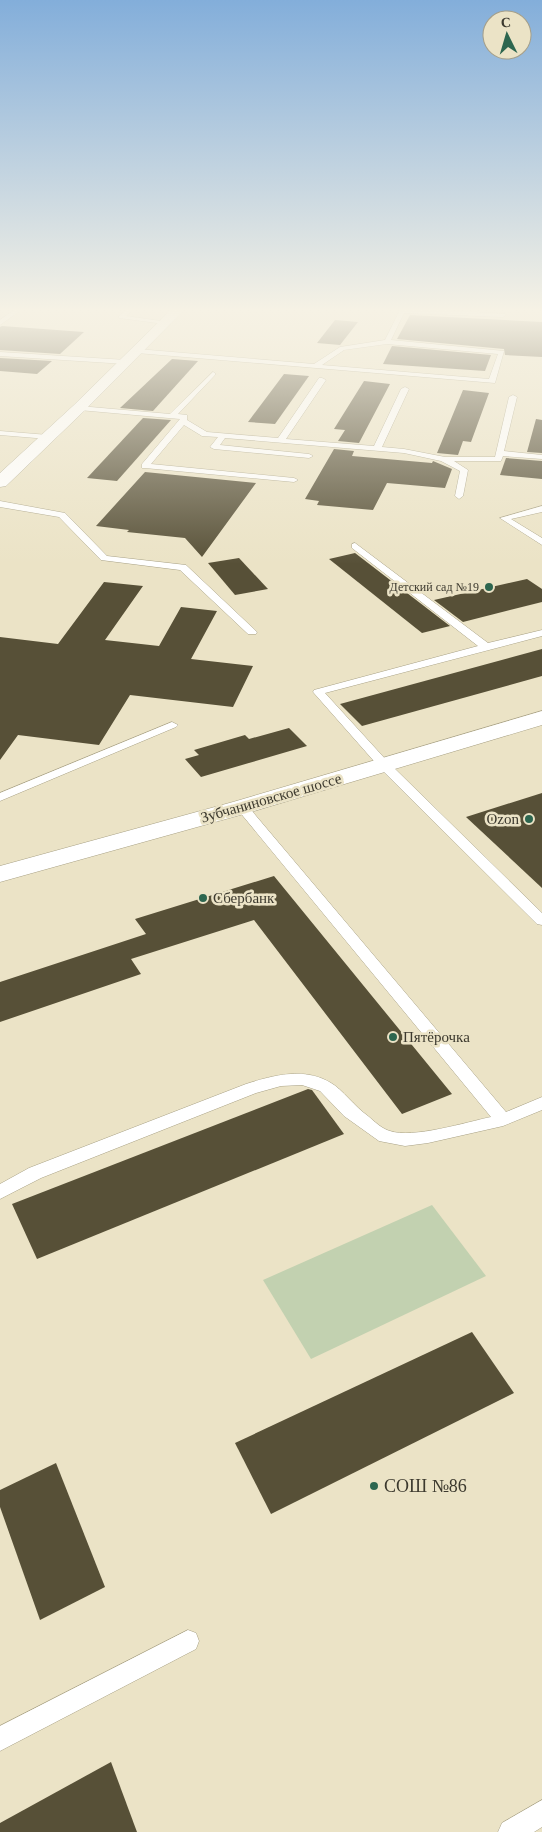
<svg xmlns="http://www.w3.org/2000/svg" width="542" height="1832" font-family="'Times New Roman',serif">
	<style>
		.green { fill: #c2d1b0 }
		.building { fill: #575037 }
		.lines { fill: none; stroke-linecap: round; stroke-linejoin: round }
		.service-casing { stroke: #a8a185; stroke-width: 1 }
		.tertiary-casing { stroke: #a8a185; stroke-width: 1 }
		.primary-casing { stroke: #a8a185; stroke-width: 1 }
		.service { fill: #fff; fill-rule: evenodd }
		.tertiary { fill: #fff; fill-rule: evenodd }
		.primary { fill: #fff; fill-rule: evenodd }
		.poi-dot { fill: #2d664f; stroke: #ebe3c6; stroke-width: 2 }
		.labels { text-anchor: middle; stroke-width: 5; stroke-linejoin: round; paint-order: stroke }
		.far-poi-label { font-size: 12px; fill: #3c392e; stroke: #ebe3c6; text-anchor: end }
		.street-label { font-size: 15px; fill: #3c392e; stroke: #ebe3c6 }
		.poi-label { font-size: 15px; fill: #3c392e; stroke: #ebe3c6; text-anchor: start }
		.near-poi-label { font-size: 18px; fill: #3c392e; stroke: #ebe3c6; text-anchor: start }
	</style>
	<rect width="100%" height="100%" fill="#ebe3c6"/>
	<polygon class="green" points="432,1205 486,1276 311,1359 263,1280"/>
	<g class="building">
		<polygon points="410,315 542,322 542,357 505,355 504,349 397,339"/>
		<polygon points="335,320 358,322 340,345 317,343"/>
		<polygon points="2,326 84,332 60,354 0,350 0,327"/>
		<polygon points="392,346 491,355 485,371 383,364"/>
		<polygon points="0,358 52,361 37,374 0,371"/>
		<polygon points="172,359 198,361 153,411 120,408"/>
		<polygon points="284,374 309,376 275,424 248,422"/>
		<polygon points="364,381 390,384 359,443 338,441 345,430 334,429"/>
		<polygon points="463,390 489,393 471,442 463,441 458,455 437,453"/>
		<polygon points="143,418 171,420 117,481 87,478"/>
		<polygon points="536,419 542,420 542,453 527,452"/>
		<polygon points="334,449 354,451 352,456 432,463 433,461 452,469 445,488 387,483 373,510 317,505 319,501 305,499"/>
		<polygon points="506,458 542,461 542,479 500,475"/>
		<polygon points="145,472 256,483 202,557 185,538 127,532 129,530 96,526"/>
		<polygon points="355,553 450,626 422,633 329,559"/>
		<polygon points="239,558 268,589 235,595 208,563"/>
		<polygon points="527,579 542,589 542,602 463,622 434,600"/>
		<polygon points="104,582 143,586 105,640 159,646 181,607 217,611 191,659 253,666 233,707 130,695 99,745 18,735 0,760 0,637 58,644"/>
		<polygon points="542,649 542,676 362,726 340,704"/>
		<polygon points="289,728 307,746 201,777 185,759 199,755 194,750 245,735 249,739"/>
		<polygon points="542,793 542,888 466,817"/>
		<polygon points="274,876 452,1094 402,1114 254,920 131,959 141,974 0,1022 0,982 146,934 135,919"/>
		<polygon points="308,1089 312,1090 344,1134 37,1259 12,1204"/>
		<polygon points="472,1332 514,1393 271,1514 235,1443"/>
		<polygon points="56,1463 105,1587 40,1620 0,1507 0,1490"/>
		<polygon points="111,1762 137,1832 0,1832 0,1823"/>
	</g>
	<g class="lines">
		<defs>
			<g id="service">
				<polygon points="17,308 24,308 0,325 0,320"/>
				<polygon points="128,308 135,308 126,316 168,322 165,324 119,318 119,316"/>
				<path d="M 430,309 L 505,314 L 505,316 L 503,317 L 404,313 L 391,340 L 504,351 L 495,383 L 137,353 L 134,351 L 137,349 L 314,364 L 340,347 L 385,340 L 400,310 ZM 387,344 L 498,354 L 489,379 L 322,365 L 344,350 Z"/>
				<polygon points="0,352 126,360 129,362 126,364 0,356"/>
				<polygon points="213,372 215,373 215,375 178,414 187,415 187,420 207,432 278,438 319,378 322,378 326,380 286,439 374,446 401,389 405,387 409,389 382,447 404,449 445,457 495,457 509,397 513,395 517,397 504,451 542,455 542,459 503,456 501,461 454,461 468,470 463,496 459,499 455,496 460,471 441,461 404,453 225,438 220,445 309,454 313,456 309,458 214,449 210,447 218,437 202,436 184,425 151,464 294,478 298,480 294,482 145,468 142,468 142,464 180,419 79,410 75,408 79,406 170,414"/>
				<polygon points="0,431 48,435 52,437 48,439 0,435"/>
				<polygon points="0,501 65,513 107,556 186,565 257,632 256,634 248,634 180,570 101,560 59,517 0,507"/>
				<polygon points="542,506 542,512 511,519 542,538 542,545 500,518"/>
				<polygon points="355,543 488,643 542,630 542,636 325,693 388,762 542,913 542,925 537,924 380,768 313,692 314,690 478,646 352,548 352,544"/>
				<polygon points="172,722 178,725 176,727 0,801 0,793"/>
				<path d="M 242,803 L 246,804 L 506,1112 L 542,1097 L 542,1110 L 503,1126 L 428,1143 L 405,1146 L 379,1141 L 344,1116 L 320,1091 L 302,1085 L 281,1086 L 256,1093 L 41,1178 L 0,1199 L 0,1184 L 29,1168 L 246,1084 C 274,1075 305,1067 331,1083 C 342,1089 355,1107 368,1116 C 374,1121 382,1129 390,1131 C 412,1139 467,1122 491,1117 L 238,810 L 236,807 L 238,804 Z"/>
				<polygon points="188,1630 196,1633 199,1641 196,1649 0,1751 0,1726"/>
				<polygon points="542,1800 542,1827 534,1832 498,1832 502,1823"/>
			</g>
			<polygon id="tertiary" points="173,308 186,308 84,411 6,486 0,487 0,473 74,405"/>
			<polygon id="primary" points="542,711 542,725 251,812 0,882 0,866 233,802"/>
		</defs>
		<use href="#service" class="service-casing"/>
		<use href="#tertiary" class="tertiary-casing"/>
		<use href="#primary" class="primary-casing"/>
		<use href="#service" class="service"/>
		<use href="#tertiary" class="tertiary"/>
		<use href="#primary" class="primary"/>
	</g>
	<linearGradient id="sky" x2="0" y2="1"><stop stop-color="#83aeda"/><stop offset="0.55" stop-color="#f6f2e5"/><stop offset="1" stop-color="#f6f2e5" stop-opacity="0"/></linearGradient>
	<rect width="542" height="564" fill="url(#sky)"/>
	<g class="poi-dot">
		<circle cx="489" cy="587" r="5"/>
		<circle cx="529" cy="819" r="5"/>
		<circle cx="203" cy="898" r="5"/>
		<circle cx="393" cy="1037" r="5"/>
		<circle cx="374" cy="1486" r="5"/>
	</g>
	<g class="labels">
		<g class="far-poi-label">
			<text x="479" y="591">Детский сад №19</text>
		</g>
		<g class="street-label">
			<text transform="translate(271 798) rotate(-16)" y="5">Зубчаниновское шоссе</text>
		</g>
		<g class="poi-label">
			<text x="519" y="824" text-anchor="end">Ozon</text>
			<text x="213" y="903">Сбербанк</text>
			<text x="403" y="1042">Пятёрочка</text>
		</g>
		<g class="near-poi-label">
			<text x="384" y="1492">СОШ №86</text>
		</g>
	</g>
	<g transform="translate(507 35) rotate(355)"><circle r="24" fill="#ebe3c6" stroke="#a59f89"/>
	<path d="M0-4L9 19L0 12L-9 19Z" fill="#2d664f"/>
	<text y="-8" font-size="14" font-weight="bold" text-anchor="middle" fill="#3c392e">С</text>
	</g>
</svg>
